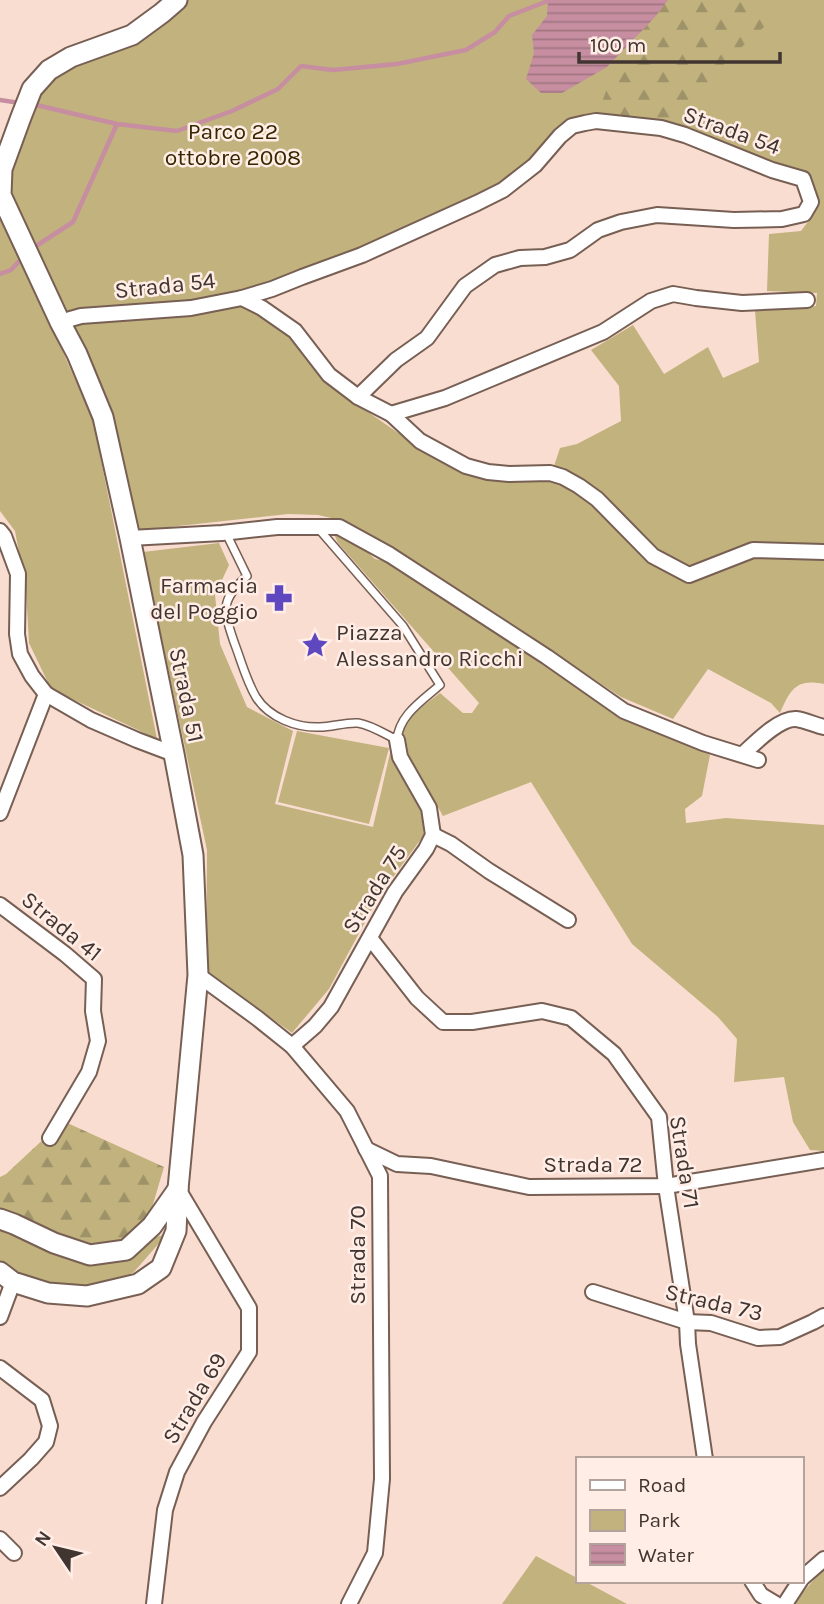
<svg xmlns="http://www.w3.org/2000/svg" width="824" height="1604" font-family="Karla,sans-serif">
	<style>
		.green { fill: #c1b27e }
		.forest { fill: url(#forest-firs) }
		.water { fill: url(#water-rules) }
		.lines { fill: none; stroke-linecap: round; stroke-linejoin: round }
		.stream { stroke: #c68ea0; stroke-width: 4.5 }
		.lane-casing { stroke: #775f54; stroke-width: 10 }
		.street-casing { stroke: #775f54; stroke-width: 18 }
		.secondary-casing { stroke: #775f54; stroke-width: 23 }
		.lane { stroke: #fff; stroke-width: 7 }
		.street { stroke: #fff; stroke-width: 14 }
		.secondary { stroke: #fff; stroke-width: 19 }
		.labels { text-anchor: middle; stroke-width: 5; stroke-linejoin: round; paint-order: stroke }
		.street-label { font-size: 23px; fill: #403530; stroke: #ffede6 }
		.park-label { font-size: 23px; fill: #342800; stroke: #ffede6 }
		.poi-label { font-size: 23px; fill: #403530; stroke: #ffede6; text-anchor: end }
	</style>
	<defs>
		<pattern id="forest-firs" width="22" height="20" patternUnits="userSpaceOnUse" patternTransform="scale(1.75)"><rect width="22" height="20" fill="#c1b27e"/><path d="M5 1l3.5 6h-7zM16 11l3.5 6h-7z" fill="#9e9268"/></pattern>
		<pattern id="water-rules" width="6" height="5" patternUnits="userSpaceOnUse" patternTransform="scale(1.75)"><rect width="6" height="5" fill="#c68ea0"/><path d="M0 2.5h6" fill="none" stroke="#a27583"/></pattern>
	</defs>
	<rect width="100%" height="100%" fill="#faddd1"/>
	<g class="green">
		<path d="M 181,0 L 824,0 L 824,684 C 796,678 790,690 780,713 L 771,703 L 708,669 L 673,719 L 621,697 L 463,593 L 364,531 L 345,521 L 318,515 L 288,514 L 142,530 L 135,527 L 68,326 L 106,319 L 236,303 L 269,318 L 302,346 L 319,370 L 358,405 L 414,444 L 445,462 L 550,478 L 560,448 L 577,444 L 621,421 L 619,386 L 591,350 L 633,325 L 664,374 L 708,347 L 723,378 L 759,362 L 755,311 L 816,306 L 817,293 L 767,291 L 769,234 L 801,231 C 819,208 819,205 806,178 L 690,133 L 597,116 L 533,162 L 499,185 L 473,199 L 360,250 L 238,297 L 60,318 L 5,192 L 7,168 L 50,73 Z"/>
		<polygon points="0,210 93,420 157,739 51,689 29,643 26,589 15,531 0,511"/>
		<path d="M 332,530 L 364,549 L 375,559 L 385,561 L 406,573 L 523,649 L 605,708 L 691,745 L 710,755 L 702,796 L 685,809 L 686,823 L 726,818 L 824,825 L 824,1151 L 810,1150 L 793,1122 L 784,1077 L 734,1082 L 737,1039 L 718,1017 L 632,944 L 531,782 L 443,816 L 403,745 C 398,720 424,706 440,693 L 463,713 L 472,713 L 479,703 L 338,543 Z"/>
		<polygon points="219,543 229,565 215,595 220,644 247,707 293,731 275,804 373,827 390,753 421,809 424,835 379,896 329,989 292,1033 206,971 207,850 143,552"/>
		<polygon points="297,731 389,748 369,824 278,802"/>
		<polygon points="0,1220 90,1255 167,1234 120,1288 36,1289 0,1272"/>
		<polygon points="536,1556 577,1578 577,1581 584,1581 627,1604 502,1604"/>
		<polygon points="824,1568 824,1604 793,1604"/>
	</g>
	<g class="forest">
		<polygon points="668,0 774,0 771,2 764,27 726,61 698,104 690,133 597,116 610,80 629,44 655,17"/>
		<polygon points="63,1121 164,1167 151,1211 111,1252 0,1227 0,1177 6,1174"/>
	</g>
	<polygon class="water" points="548,0 668,0 655,17 607,67 562,93 541,93 526,79 534,53 532,35 547,16"/>
	<g class="lines">
		<g class="stream">
			<polyline points="0,100 20,103"/>
			<polyline points="32,104 117,124 177,131 232,111 278,89 301,66 333,70 397,64 466,50 495,32 509,16 548,1"/>
			<polyline points="33,248 73,222 117,124"/>
			<polyline points="0,274 11,270 24,256"/>
		</g>
		<defs>
			<path id="lane" d="M 226,533 L 247,576 C 220,601 223,609 234,642 C 241,660 246,680 256,697 C 269,718 297,728 320,727 C 332,727 346,722 358,723 C 371,725 385,734 397,740 C 399,715 422,701 440,685 L 403,626 L 317,527"/>
			<g id="street">
				<polyline points="242,298 262,308 295,331 329,375 358,397 391,414 420,441 466,466 488,472 509,474 550,473 563,477 579,486 597,499 653,556 689,575 753,550 824,552"/>
				<polyline points="60,322 81,316 191,308 242,298 272,289 302,277 362,255 477,203 503,190 535,165 560,136 572,126 585,123 596,121 661,128 685,135 772,170 803,179 811,202 804,214 782,219 734,220 657,215 621,222 598,230 570,250 545,257 520,258 495,265 465,286 427,338 396,360 358,397"/>
				<polyline points="391,414 445,398 603,332 651,301 673,294 696,298 742,303 807,300"/>
				<polyline points="0,531 4,536 18,574 17,634 20,654 32,676 46,694 91,720 137,740 174,754"/>
				<polyline points="130,538 222,533 277,527 339,527 390,555 547,657 624,711 703,743 758,760"/>
				<path d="M 743,754 C 755,743 779,718 796,719 C 805,720 815,725 824,727"/>
				<polyline points="0,813 46,694"/>
				<polyline points="433,835 451,844 489,871 568,920"/>
				<polyline points="0,905 65,954 94,979 93,1011 98,1041 89,1072 50,1138"/>
				<polyline points="370,938 417,998 443,1022 472,1022 542,1011 571,1018 614,1054 659,1117 666,1186 687,1322 688,1344 705,1459"/>
				<polyline points="198,975 257,1018 292,1046 347,1111 380,1176 382,1479 375,1553 349,1604"/>
				<polyline points="292,1046 315,1026 331,1007 395,892 426,849 433,835 429,808 400,757 397,740"/>
				<polyline points="366,1149 397,1164 431,1166 529,1187 666,1186 824,1160"/>
				<polyline points="593,1292 687,1322 711,1323 758,1338 780,1337 813,1322 824,1316"/>
				<polyline points="0,1317 13,1282"/>
				<polyline points="0,1368 42,1400 50,1426 46,1442 31,1459 0,1488"/>
				<polyline points="0,1539 14,1553"/>
				<polyline points="801,1579 824,1559"/>
				<polyline points="752,1581 761,1595 776,1604"/>
				<polyline points="154,1604 165,1510 177,1472 204,1422 249,1352 249,1308 178,1189"/>
				<polyline points="785,1604 800,1581"/>
			</g>
			<g id="secondary">
				<polyline points="0,1219 14,1224 54,1243 90,1255 126,1250 152,1226 178,1189"/>
				<polyline points="0,1272 13,1282 48,1293 87,1296 138,1284 161,1268 176,1231 178,1189 198,975 193,855 174,754 130,538 103,417 77,354 60,322 1,195 2,169 21,117 32,89 49,70 71,57 132,35 162,13 177,0"/>
			</g>
		</defs>
		<use href="#lane" class="lane-casing"/>
		<use href="#street" class="street-casing"/>
		<use href="#secondary" class="secondary-casing"/>
		<use href="#lane" class="lane"/>
		<use href="#street" class="street"/>
		<use href="#secondary" class="secondary"/>
	</g>
	<defs>
		<symbol id="pharmacy-bare" viewBox="-9 -9 18 18"><path d="M-2-6h4v4h4v4h-4v4h-4v-4h-4v-4h4Z" fill="#5f47bf" stroke="#ffede6" stroke-width="2.5" paint-order="stroke"/></symbol>
		<symbol id="sight-bare" viewBox="-9 -9 18 18"><path d="M0-6L1.8-2.2L6-1.7L2.9 1.2L3.7 5.4L0 3.3L-3.7 5.4L-2.9 1.2L-6-1.7L-1.8-2.2Z" fill="#5f47bf" stroke="#ffede6" stroke-width="2.5" paint-order="stroke"/></symbol>
	</defs>
	<g fill-rule="evenodd">
		<use href="#pharmacy-bare" x="260" y="579" width="38" height="38"/>
		<use href="#sight-bare" x="296" y="626" width="38" height="38"/>
	</g>
	<g class="labels">
		<g class="street-label">
			<text transform="translate(732 130) rotate(20)" y="8">Strada 54</text>
			<text transform="translate(165 285) rotate(-6)" y="8">Strada 54</text>
			<text transform="translate(187 695) rotate(78)" y="8">Strada 51</text>
			<text transform="translate(374 889) rotate(-58)" y="8">Strada 75</text>
			<text transform="translate(62 926) rotate(39)" y="8">Strada 41</text>
			<text transform="translate(685 1162) rotate(81)" y="8">Strada 71</text>
			<text x="593" y="1172">Strada 72</text>
			<text transform="translate(357 1255) rotate(-90)" y="8">Strada 70</text>
			<text transform="translate(714 1302) rotate(13)" y="8">Strada 73</text>
			<text transform="translate(194 1398) rotate(-59)" y="8">Strada 69</text>
		</g>
		<g class="park-label">
			<text x="233" y="139">Parco 22<tspan x="233" dy="26">ottobre 2008</tspan></text>
		</g>
		<g class="poi-label">
			<text x="258" y="593">Farmacia<tspan x="258" dy="26">del Poggio</tspan></text>
			<text x="336" y="640" text-anchor="start">Piazza<tspan x="336" dy="26">Alessandro Ricchi</tspan></text>
		</g>
	</g>
	<rect x="576" y="1457" width="228" height="126" fill="#ffede6" stroke="#b3a39d" stroke-width="2"/>
	<rect x="590" y="1480" width="35" height="10" fill="#ffffff" stroke="#b3a39d" stroke-width="2"/>
	<text x="638" y="1492" font-size="21" fill="#403530">Road</text>
	<rect x="590" y="1510" width="35" height="21" fill="#c1b27e" stroke="#b3a39d" stroke-width="2"/>
	<text x="638" y="1527" font-size="21" fill="#403530">Park</text>
	<rect x="590" y="1544" width="35" height="21" fill="url(#water-rules)" stroke="#b3a39d" stroke-width="2"/>
	<text x="638" y="1562" font-size="21" fill="#403530">Water</text>
	<g transform="translate(56 1548) rotate(305)" stroke="#ffede6" stroke-width="5" paint-order="stroke">
	<path d="M0-5L12 26L0 18L-12 26Z" fill="#403530"/>
	<text y="-10" font-size="19" font-weight="bold" text-anchor="middle" fill="#403530">N</text>
	</g>
	<path d="M579 52v10h201v-10" fill="none" stroke="#403530" stroke-width="3.5"/>
	<text x="590" y="52" font-size="21" fill="#403530" stroke="#ffede6" stroke-width="5" paint-order="stroke">100 m</text>
</svg>
